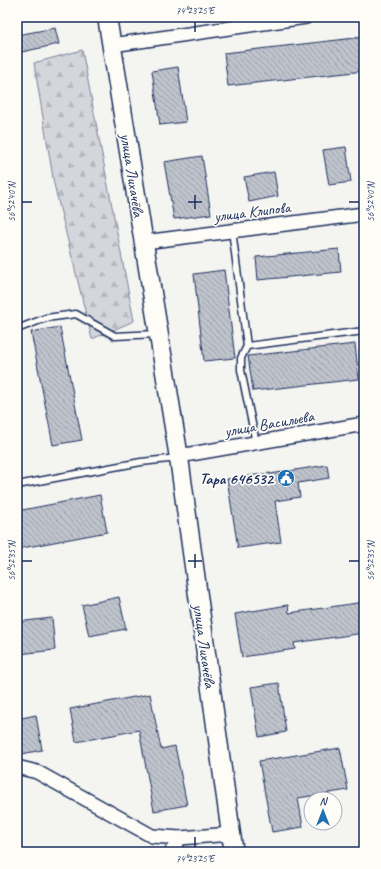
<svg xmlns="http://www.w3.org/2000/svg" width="381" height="869" font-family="Caveat,sans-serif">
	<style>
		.forest { fill: url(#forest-firs); stroke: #78829c }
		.building { fill: url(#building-back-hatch); stroke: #1b2f5e }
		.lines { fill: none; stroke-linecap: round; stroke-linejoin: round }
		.lane-casing { stroke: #1b2f5e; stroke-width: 9 }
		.street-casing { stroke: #1b2f5e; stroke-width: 16 }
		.secondary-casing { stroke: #1b2f5e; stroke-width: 21 }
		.lane { stroke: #fdfcf7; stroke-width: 6 }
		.street { stroke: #fdfcf7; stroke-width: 13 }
		.secondary { stroke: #fdfcf7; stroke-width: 18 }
		.ticks { fill: none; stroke: #1b2f5e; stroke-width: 1.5 }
		.labels { text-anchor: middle; stroke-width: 3.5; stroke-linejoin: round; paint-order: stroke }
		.street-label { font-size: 16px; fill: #1b2f5e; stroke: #fdfcf7 }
		.poi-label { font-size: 16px; font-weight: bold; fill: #1b2f5e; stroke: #fdfcf7; text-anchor: end }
		.neatline { fill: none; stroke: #1b2f5e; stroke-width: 1.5 }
		.ticks-label { font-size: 10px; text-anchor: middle; fill: #1b2f5e }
	</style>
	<defs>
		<pattern id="forest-firs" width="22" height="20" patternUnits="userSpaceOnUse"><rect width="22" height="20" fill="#d4d6db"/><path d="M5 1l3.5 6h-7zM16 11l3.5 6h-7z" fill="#b5b8be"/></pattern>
		<pattern id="building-back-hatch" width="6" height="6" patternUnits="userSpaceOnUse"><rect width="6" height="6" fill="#bfc3cc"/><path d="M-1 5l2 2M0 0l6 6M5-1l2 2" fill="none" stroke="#9a9fa9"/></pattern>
	</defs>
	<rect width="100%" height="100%" fill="#f4f4f1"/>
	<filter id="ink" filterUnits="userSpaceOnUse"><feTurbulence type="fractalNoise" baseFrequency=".025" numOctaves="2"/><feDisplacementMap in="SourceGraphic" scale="8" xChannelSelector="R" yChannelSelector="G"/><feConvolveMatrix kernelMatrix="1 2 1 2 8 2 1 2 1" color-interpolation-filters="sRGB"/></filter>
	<g filter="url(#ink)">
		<polygon class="forest" points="82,50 134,321 92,339 54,184 34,63"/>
		<g class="building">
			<polygon points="55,28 59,44 17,53 17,35"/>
			<polygon points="364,37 364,71 228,86 224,53"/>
			<polygon points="178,67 186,122 160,125 152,71"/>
			<polygon points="346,147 351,182 329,185 323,150"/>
			<polygon points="202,156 211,214 174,219 164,162"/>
			<polygon points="274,172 278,196 249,202 244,177"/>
			<polygon points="339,249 341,272 258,280 256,257"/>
			<polygon points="224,270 235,358 204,361 194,274"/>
			<polygon points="60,327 82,440 53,445 31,332"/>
			<polygon points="355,344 359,379 253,391 248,356"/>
			<polygon points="327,465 329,478 298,483 300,497 275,501 281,542 238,548 227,479 270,473 270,474"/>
			<polygon points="100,495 107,532 17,549 17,511"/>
			<polygon points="119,597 126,629 89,636 82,605"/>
			<polygon points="364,602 364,633 294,643 295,649 242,657 235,614 288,605 289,613"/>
			<polygon points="52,618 55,650 19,654 17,636 17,622"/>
			<polygon points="279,683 286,732 259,737 251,687"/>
			<polygon points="150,694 161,749 175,746 187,805 154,811 139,730 76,742 70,709"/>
			<polygon points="36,715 42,750 17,755 17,719"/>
			<polygon points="340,748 348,790 298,798 303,827 272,832 259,761"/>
		</g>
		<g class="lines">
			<defs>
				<g id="lane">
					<polyline points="232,230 247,346"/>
					<polyline points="17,329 46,318 76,314 115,336 157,334"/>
					<polyline points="256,443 241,370 241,358 247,346 364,331"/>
					<polyline points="17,485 141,462 178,458"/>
				</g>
				<g id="street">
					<polyline points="112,45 306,17"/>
					<polyline points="144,242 364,214"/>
					<polyline points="179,456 364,424"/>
					<polyline points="17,767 37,772 152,836 180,838 231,834"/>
					<polyline points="171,852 180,838"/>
				</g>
				<polyline id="secondary" points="107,17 179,458 231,834 234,852"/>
			</defs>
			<use href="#lane" class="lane-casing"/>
			<use href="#street" class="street-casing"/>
			<use href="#secondary" class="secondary-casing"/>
			<use href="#lane" class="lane"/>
			<use href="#street" class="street"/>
			<use href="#secondary" class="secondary"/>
		</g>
	</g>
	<path class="ticks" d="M 195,22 L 195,32M 195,195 L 195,209M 22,202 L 32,202M 188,202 L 202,202M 349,202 L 359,202M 195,554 L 195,568M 22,561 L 32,561M 188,561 L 202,561M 349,561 L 359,561M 195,837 L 195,847"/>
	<defs>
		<symbol id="civic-disc" viewBox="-11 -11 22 22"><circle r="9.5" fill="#1f6fb2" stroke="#fdfcf7"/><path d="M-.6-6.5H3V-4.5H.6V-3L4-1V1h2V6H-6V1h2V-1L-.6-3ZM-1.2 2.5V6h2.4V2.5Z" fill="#fff"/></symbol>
	</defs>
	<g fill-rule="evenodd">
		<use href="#civic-disc" x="276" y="468" width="20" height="20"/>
	</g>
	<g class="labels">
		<g class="street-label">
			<text transform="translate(133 175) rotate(81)" y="6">улица Лихачёва</text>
			<text transform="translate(252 211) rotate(-7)" y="6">улица Клипова</text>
			<text transform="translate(269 423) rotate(-10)" y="6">улица Васильева</text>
			<text transform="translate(205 646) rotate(82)" y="6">улица Лихачёва</text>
		</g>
		<g class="poi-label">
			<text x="273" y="484">Тара 646532</text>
		</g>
	</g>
	<rect width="381" height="869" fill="none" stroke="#fdfcf7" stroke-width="44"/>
	<g transform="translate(323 811)"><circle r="19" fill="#fdfcf7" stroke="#a3aaba"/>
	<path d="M0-3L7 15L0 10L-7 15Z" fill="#1f6fb2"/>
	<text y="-6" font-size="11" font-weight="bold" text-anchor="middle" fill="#1b2f5e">N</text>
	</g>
	<rect x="22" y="22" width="337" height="825" class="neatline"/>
	<g class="ticks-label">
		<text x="195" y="14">74°23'25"E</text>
		<text transform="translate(11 202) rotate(-90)" y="4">56°52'40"N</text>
		<text transform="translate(370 202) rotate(-90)" y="4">56°52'40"N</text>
		<text transform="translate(11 561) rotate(-90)" y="4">56°52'35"N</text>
		<text transform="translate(370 561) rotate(-90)" y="4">56°52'35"N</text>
		<text x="195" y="862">74°23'25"E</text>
	</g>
</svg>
